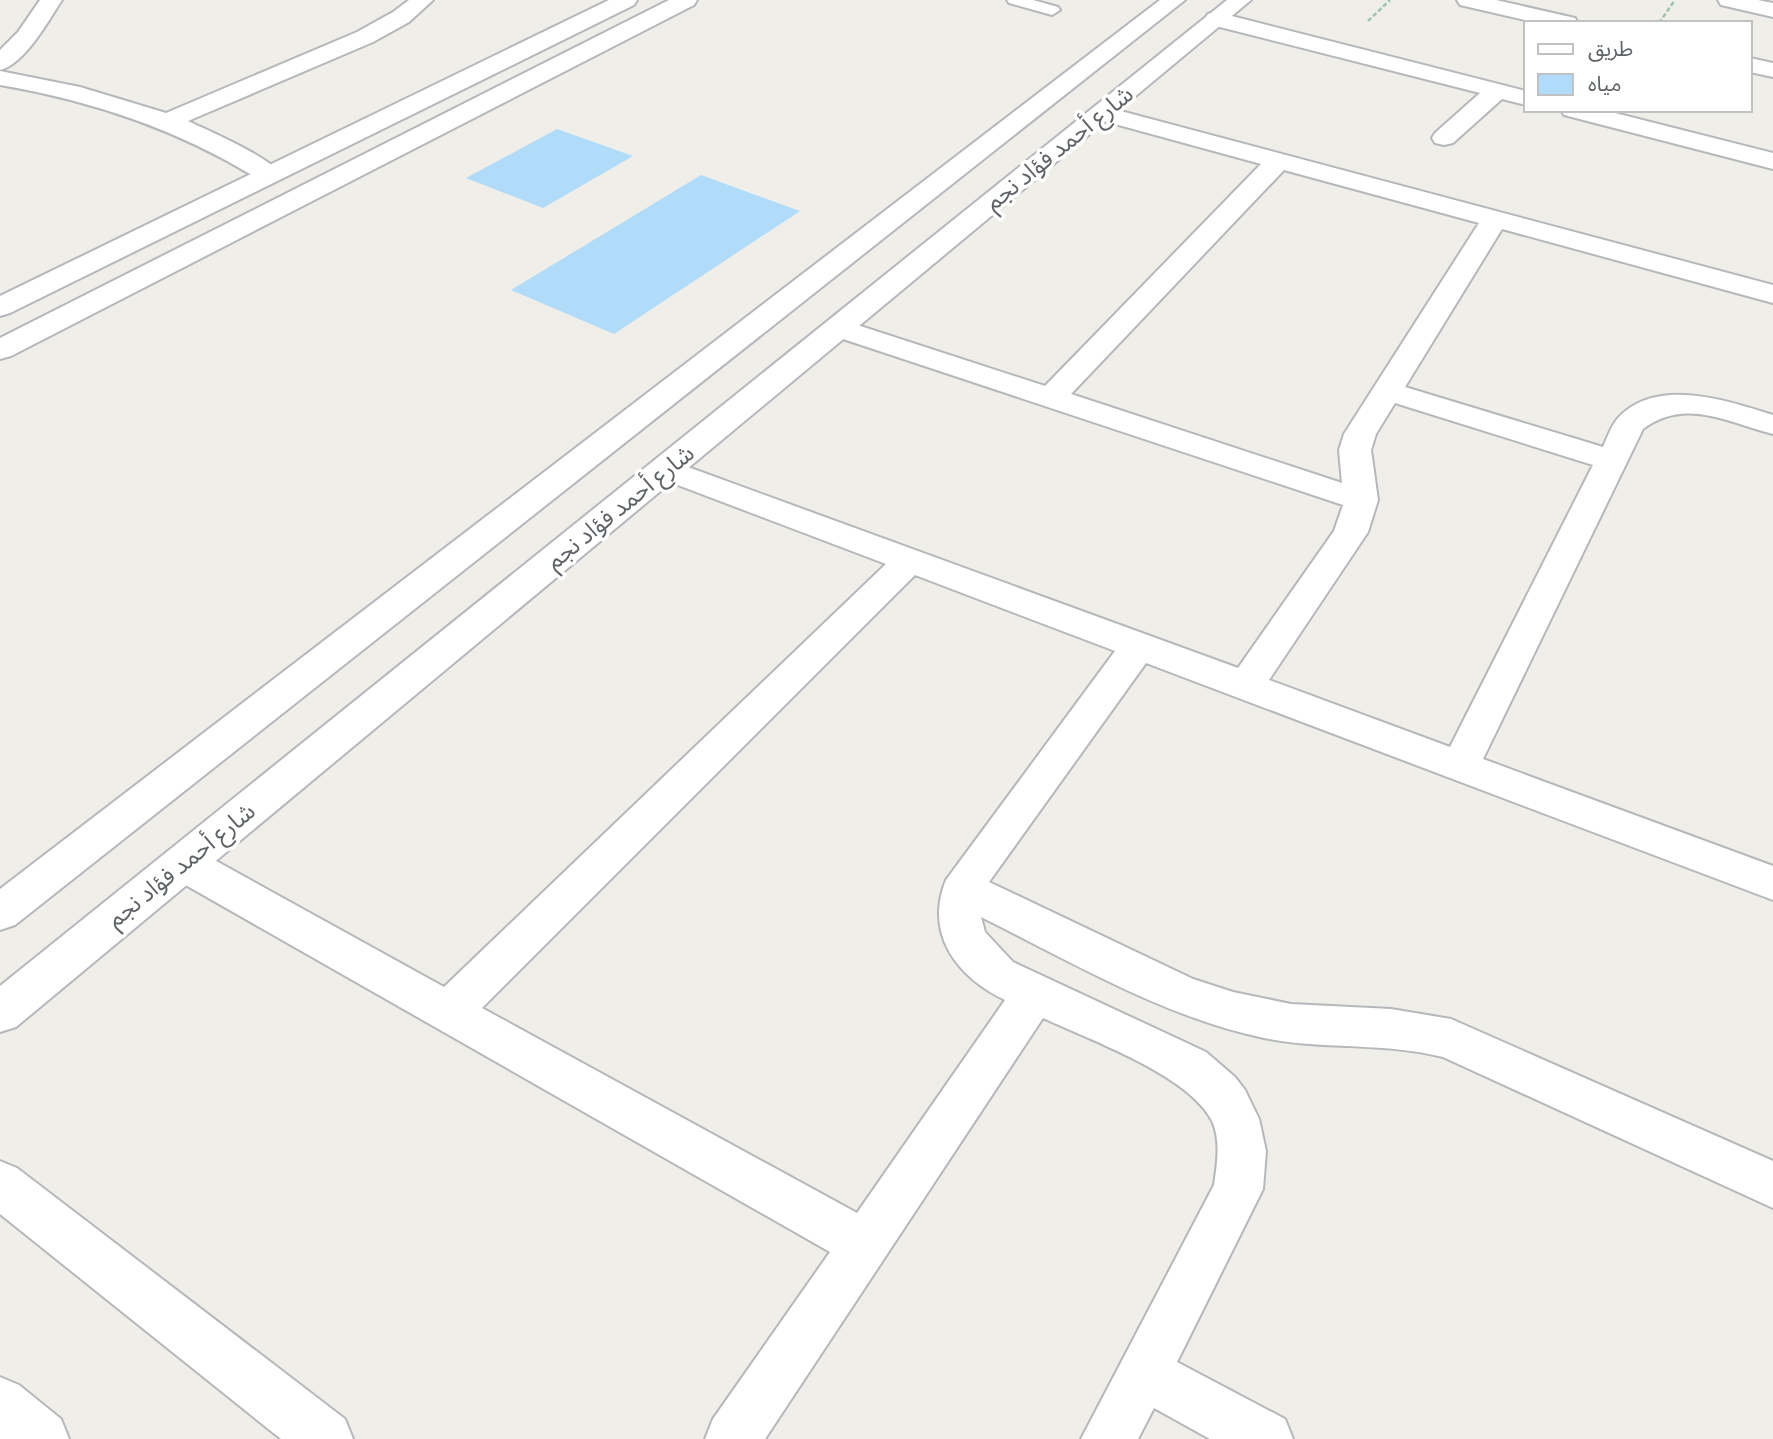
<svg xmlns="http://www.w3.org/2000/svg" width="1773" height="1439" font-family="Barlow,'Noto Sans Arabic',sans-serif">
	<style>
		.water { fill: #b0dbf9 }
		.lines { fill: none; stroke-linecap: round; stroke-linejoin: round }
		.lane-casing { stroke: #b5b8bb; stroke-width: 4 }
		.street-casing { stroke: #b5b8bb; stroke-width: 4 }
		.secondary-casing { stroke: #b4b7bb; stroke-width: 4 }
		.path { stroke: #a0c6aa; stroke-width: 2.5; stroke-dasharray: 4.5 2.5; stroke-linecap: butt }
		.lane { fill: #fff; fill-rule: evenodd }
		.street { fill: #fff; fill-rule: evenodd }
		.secondary { fill: #fff; fill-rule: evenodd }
		.labels { text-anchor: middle; stroke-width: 7; stroke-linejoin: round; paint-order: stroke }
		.street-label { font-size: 24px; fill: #5f6367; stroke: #fff }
	</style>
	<rect width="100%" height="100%" fill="#f0eee8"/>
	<g class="water">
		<polygon points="557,129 633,156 543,208 466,178"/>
		<polygon points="701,175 800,211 614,334 511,290"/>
	</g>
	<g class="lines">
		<defs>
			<polygon id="lane" points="1007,0 1033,0 1058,7 1060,10 1052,15 1009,3"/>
			<g id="street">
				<path d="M 40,0 L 62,0 C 48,21 25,64 0,70 L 0,50 L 18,32 Z"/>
				<path d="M 409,0 L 433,0 L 409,22 L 373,42 L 188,121 C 211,132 268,156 282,175 L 278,180 L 269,183 L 260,180 C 179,130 94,101 0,85 L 0,71 L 80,87 L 166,113 L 357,32 L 393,12 Z"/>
				<polygon points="1457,0 1496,0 1575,18 1578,23 1538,23 1460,5"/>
				<polygon points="1718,0 1758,0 1773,3 1773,17 1721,5"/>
				<polygon points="1216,12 1526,91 1526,105 1502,99 1453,143 1444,145 1435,143 1432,138 1435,133 1480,93 1208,24 1205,19 1208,14"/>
				<polygon points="1750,58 1773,63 1773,77 1750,72"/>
				<path d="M 1102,106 L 1773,285 L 1773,303 L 1502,229 L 1405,387 L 1603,447 C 1607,438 1611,426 1618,418 C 1657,376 1728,401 1773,415 L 1773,434 C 1728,423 1686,397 1643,429 L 1483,759 L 1773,866 L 1773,900 L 1146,663 L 989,882 L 1193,979 L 1233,992 L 1291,1004 L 1391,1009 L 1451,1019 L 1773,1161 L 1773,1208 L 1443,1057 C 1384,1042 1323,1050 1264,1038 C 1164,1017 1072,962 981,917 L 985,932 L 1013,962 L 1206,1052 L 1235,1077 L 1245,1090 L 1259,1119 L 1266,1151 L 1263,1189 L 1177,1362 L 1285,1419 L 1293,1439 L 1210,1439 L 1154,1408 L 1138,1439 L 1081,1439 L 1214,1185 C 1217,1165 1221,1140 1212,1121 C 1189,1075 1090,1040 1043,1018 L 765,1439 L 705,1439 L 713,1419 L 830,1252 L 168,875 L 162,863 L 168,851 L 183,847 L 198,851 L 444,987 L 886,564 L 654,476 L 650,469 L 654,462 L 666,459 L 1238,668 L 1334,531 L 1343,505 L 828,334 L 823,328 L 828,322 L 838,319 L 848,322 L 1045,386 L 1261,164 L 1093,118 L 1090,113 L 1093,108 ZM 1284,170 L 1479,223 L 1344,434 L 1339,450 L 1342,483 L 1071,394 ZM 1395,403 L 1593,465 L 1450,747 L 1269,680 L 1368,532 L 1378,500 L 1371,450 L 1376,434 ZM 915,575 L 1115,651 L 946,880 C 924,934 957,977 1005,1000 L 857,1213 L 482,1008 Z"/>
				<polygon points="1561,110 1603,110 1773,153 1773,169 1564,115"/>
				<polygon points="0,1161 17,1168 345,1419 353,1439 281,1439 0,1214"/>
				<polygon points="0,1377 19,1385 61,1419 69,1439 0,1439"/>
			</g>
			<g id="secondary">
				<polygon points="609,0 637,0 634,5 10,313 0,316 0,296"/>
				<polygon points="669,0 697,0 694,5 11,356 0,359 0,338"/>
				<polygon points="1160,0 1185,0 15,925 0,930 0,889"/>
				<polygon points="1227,0 1251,0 16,1027 0,1032 0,986"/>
			</g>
		</defs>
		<use href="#lane" class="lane-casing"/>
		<use href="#street" class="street-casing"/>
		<use href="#secondary" class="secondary-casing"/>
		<g class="path">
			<polyline points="1368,21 1390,0"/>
			<polyline points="1659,23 1675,0"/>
		</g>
		<use href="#lane" class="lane"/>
		<use href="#street" class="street"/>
		<use href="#secondary" class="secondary"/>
	</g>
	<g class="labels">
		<g class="street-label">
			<text transform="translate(1059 148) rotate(-39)" y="8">شارع أحمد فؤاد نجم</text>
			<text transform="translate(620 507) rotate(-39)" y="8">شارع أحمد فؤاد نجم</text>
			<text transform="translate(181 865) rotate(-39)" y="8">شارع أحمد فؤاد نجم</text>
		</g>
	</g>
	<rect x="1524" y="21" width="228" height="91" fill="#ffffff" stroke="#bfc1c2" stroke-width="2"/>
	<rect x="1538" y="44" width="35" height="10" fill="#ffffff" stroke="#bfc1c2" stroke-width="2"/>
	<text x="1588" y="56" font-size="21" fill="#5f6367">طريق</text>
	<rect x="1538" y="74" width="35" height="21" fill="#b0dbf9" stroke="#bfc1c2" stroke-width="2"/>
	<text x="1588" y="91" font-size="21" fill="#5f6367">مياه</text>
</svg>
